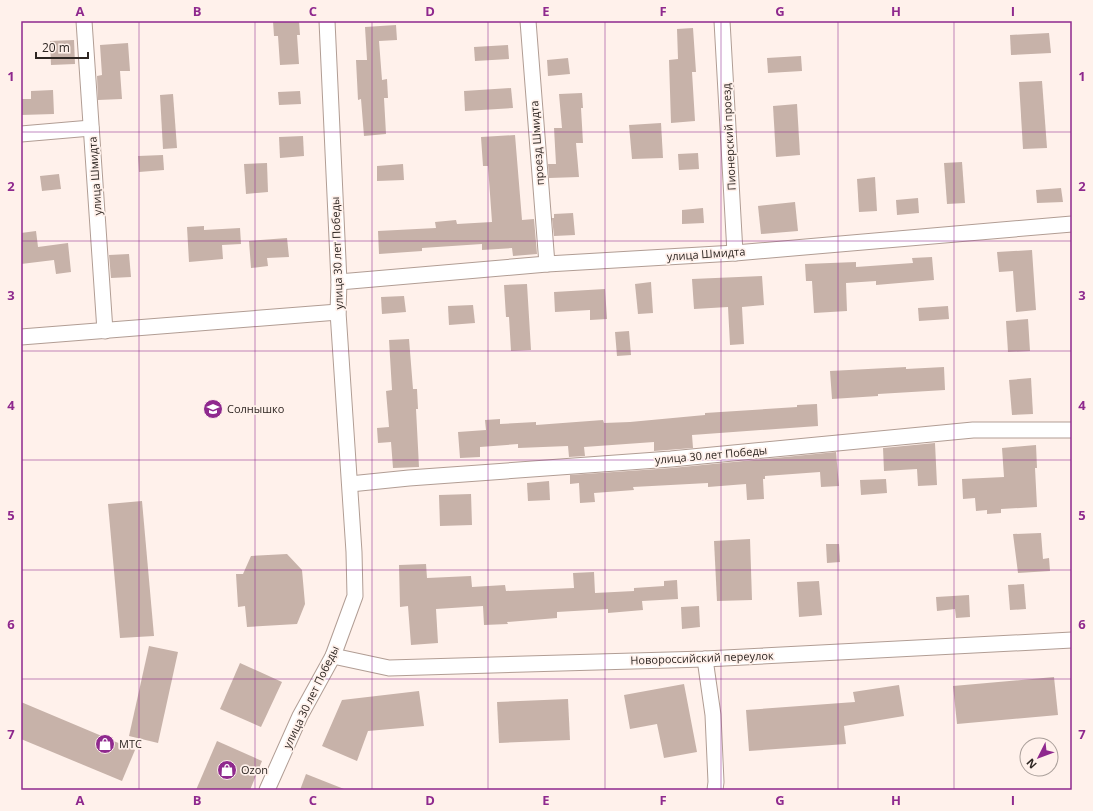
<svg xmlns="http://www.w3.org/2000/svg" width="1093" height="811" font-family="'Open Sans',sans-serif">
	<style>
		.building { fill: #c7b2a9 }
		.lines { fill: none; stroke-linecap: round; stroke-linejoin: round }
		.street-casing { stroke: #b19d94; stroke-width: 17 }
		.street { stroke: #fff; stroke-width: 15 }
		.grid { fill: none; stroke: #8f298e; stroke-width: 1; stroke-opacity: 0.55 }
		.labels { text-anchor: middle; stroke-width: 3.5; stroke-linejoin: round; paint-order: stroke }
		.street-label { font-size: 11px; fill: #2e2622; stroke: #fff1eb }
		.poi-label { font-size: 11px; fill: #2e2622; stroke: #fff1eb; text-anchor: start }
		.neatline { fill: none; stroke: #8f298e; stroke-width: 1.5 }
		.grid-label { font-size: 13px; text-anchor: middle; font-weight: bold; fill: #8f298e }
	</style>
	<rect width="100%" height="100%" fill="#fff1eb"/>
	<g class="building">
		<polygon points="273,21 299,21 300,35 297,35 299,64 280,65 278,36 274,36"/>
		<polygon points="396,25 397,40 379,41 382,80 387,79 388,98 384,98 386,134 364,136 361,99 358,100 356,60 367,60 365,27"/>
		<polygon points="693,28 696,72 692,72 695,121 671,123 669,60 678,59 677,29"/>
		<polygon points="1049,33 1051,53 1011,55 1010,35"/>
		<polygon points="74,40 75,64 51,65 50,41"/>
		<polygon points="128,43 130,71 120,71 122,99 98,100 97,76 102,75 100,45"/>
		<polygon points="508,45 509,59 475,61 474,47"/>
		<polygon points="801,56 802,71 768,73 767,58"/>
		<polygon points="568,58 570,74 548,76 547,60"/>
		<polygon points="1042,81 1047,148 1023,149 1019,82"/>
		<polygon points="511,88 513,108 465,111 464,91"/>
		<polygon points="53,90 54,114 21,115 21,99 31,99 31,91"/>
		<polygon points="300,91 301,104 279,105 278,92"/>
		<polygon points="582,93 583,108 581,108 583,143 576,143 579,177 549,178 548,164 556,164 554,128 562,128 559,94"/>
		<polygon points="173,94 177,148 163,149 160,95"/>
		<polygon points="797,104 800,155 776,157 773,106"/>
		<polygon points="661,123 663,158 632,159 629,125"/>
		<polygon points="515,135 522,220 534,219 537,254 513,256 512,248 482,250 482,244 422,248 422,251 379,254 378,231 436,228 435,222 456,220 457,224 492,222 488,166 483,166 481,137"/>
		<polygon points="303,136 304,156 280,158 279,137"/>
		<polygon points="698,153 699,169 679,170 678,154"/>
		<polygon points="163,155 164,170 139,172 138,156"/>
		<polygon points="962,162 965,203 947,204 944,163"/>
		<polygon points="267,163 268,192 246,194 244,164"/>
		<polygon points="403,164 404,180 377,181 377,166"/>
		<polygon points="59,174 61,189 42,191 40,176"/>
		<polygon points="875,177 877,211 859,212 857,179"/>
		<polygon points="1061,188 1063,202 1037,203 1036,190"/>
		<polygon points="918,198 919,213 897,215 896,200"/>
		<polygon points="795,202 798,231 761,234 758,206"/>
		<polygon points="703,208 704,223 682,224 682,210"/>
		<polygon points="573,213 575,235 554,236 552,218 554,218 554,214"/>
		<polygon points="204,226 204,230 240,228 241,244 222,245 223,259 189,262 187,227"/>
		<polygon points="36,231 38,247 68,243 71,272 56,274 54,260 21,264 21,233"/>
		<polygon points="287,238 289,257 267,258 268,266 251,268 249,241"/>
		<polygon points="1032,250 1036,310 1016,312 1013,271 999,272 997,252"/>
		<polygon points="129,254 131,277 111,278 109,255"/>
		<polygon points="932,257 934,280 876,285 876,281 846,283 847,311 814,313 812,281 806,281 805,264 856,262 856,267 913,263 912,258"/>
		<polygon points="762,276 764,305 742,307 744,344 730,345 728,307 694,309 692,279"/>
		<polygon points="651,282 653,313 638,314 635,284"/>
		<polygon points="527,284 531,350 511,351 509,317 506,317 504,285"/>
		<polygon points="605,289 607,319 590,320 590,310 555,312 554,292"/>
		<polygon points="404,296 406,312 382,314 381,297"/>
		<polygon points="473,305 475,323 449,325 448,306"/>
		<polygon points="948,306 949,319 919,321 918,308"/>
		<polygon points="1028,319 1030,351 1008,352 1006,321"/>
		<polygon points="629,331 631,355 617,356 615,332"/>
		<polygon points="409,339 413,389 417,389 418,409 416,409 419,467 393,468 391,442 378,443 377,428 389,427 386,391 392,390 389,340"/>
		<polygon points="906,367 906,369 944,367 945,390 878,394 878,396 832,399 830,371"/>
		<polygon points="1031,378 1033,414 1012,415 1009,380"/>
		<polygon points="817,404 818,426 692,435 693,448 654,451 654,442 584,447 585,456 569,457 568,446 518,448 518,444 480,447 480,457 460,458 458,432 486,430 485,420 500,419 500,424 536,422 536,425 603,420 604,423 630,422 705,415 705,413 797,407 797,405"/>
		<polygon points="935,443 937,485 918,486 917,469 884,471 883,448"/>
		<polygon points="1036,445 1037,468 1035,468 1037,507 1001,509 1001,513 987,514 987,510 976,511 975,498 963,499 962,479 1004,477 1002,448"/>
		<polygon points="836,452 839,486 821,487 820,472 765,476 765,479 763,479 764,499 747,500 746,484 708,487 708,483 633,487 634,490 594,493 595,502 580,503 579,483 570,484 570,475 672,468"/>
		<polygon points="886,479 887,493 861,495 860,480"/>
		<polygon points="549,481 550,500 528,501 527,483"/>
		<polygon points="471,494 472,525 440,526 439,495"/>
		<polygon points="142,501 154,636 120,638 108,504"/>
		<polygon points="1041,533 1043,559 1049,558 1050,571 1018,573 1013,534"/>
		<polygon points="750,539 752,600 717,601 714,541"/>
		<polygon points="826,544 839,544 840,562 827,563"/>
		<polygon points="287,554 302,570 305,604 297,624 247,627 245,606 238,607 236,574 243,574 251,556"/>
		<polygon points="426,564 427,578 471,576 472,587 505,585 506,591 574,588 573,573 594,572 595,593 634,591 634,588 664,586 664,581 677,580 678,599 642,601 643,610 608,613 608,609 557,612 557,618 507,622 508,624 484,625 483,606 436,609 438,643 411,645 408,606 400,607 399,565"/>
		<polygon points="819,581 822,615 799,617 797,582"/>
		<polygon points="1024,584 1026,609 1010,610 1008,585"/>
		<polygon points="969,595 970,617 956,618 955,609 937,611 936,597"/>
		<polygon points="699,606 700,627 682,629 681,607"/>
		<polygon points="149,646 178,652 158,743 129,736"/>
		<polygon points="240,663 282,682 261,727 220,709"/>
		<polygon points="1054,677 1058,715 957,724 953,686"/>
		<polygon points="684,684 697,752 664,758 657,724 630,729 624,695"/>
		<polygon points="899,685 904,716 844,726 846,744 749,751 746,710 855,702 853,692"/>
		<polygon points="419,691 424,726 368,731 357,761 322,746 342,700"/>
		<polygon points="568,699 570,740 499,743 497,702"/>
		<polygon points="21,702 135,750 122,781 21,739"/>
		<polygon points="217,741 262,761 250,790 196,790"/>
		<polygon points="306,774 344,789 344,790 300,790"/>
	</g>
	<g class="lines">
		<defs>
			<g id="street">
				<polyline points="84,21 105,331"/>
				<polyline points="528,21 547,264"/>
				<polyline points="722,21 735,253"/>
				<polyline points="21,134 91,128"/>
				<polyline points="339,282 547,264 735,253 1072,224"/>
				<polyline points="21,337 338,312"/>
				<polyline points="350,484 409,478 671,459 973,430 1072,430"/>
				<polyline points="333,656 389,668 705,659 1072,640"/>
				<polyline points="705,659 713,715 716,782 715,790"/>
				<polyline points="267,790 300,716 333,656 355,596 354,552 338,312 339,282 327,21"/>
			</g>
		</defs>
		<use href="#street" class="street-casing"/>
		<use href="#street" class="street"/>
	</g>
	<path class="grid" d="M 139,21 L 139,790M 255,21 L 255,790M 372,21 L 372,790M 488,21 L 488,790M 605,21 L 605,790M 721,21 L 721,790M 838,21 L 838,790M 954,21 L 954,790M 21,132 L 1072,132M 21,241 L 1072,241M 21,351 L 1072,351M 21,460 L 1072,460M 21,570 L 1072,570M 21,679 L 1072,679"/>
	<defs>
		<symbol id="school-disc" viewBox="-11 -11 22 22"><circle r="9.5" fill="#8f298e" stroke="#fff1eb"/><path d="M0-5L7-2L0 1L-7-2ZM-4 1L0 2.5L4 1V4Q0 6-4 4Z" fill="#fff"/></symbol>
		<symbol id="shop-disc" viewBox="-11 -11 22 22"><circle r="9.5" fill="#8f298e" stroke="#fff1eb"/><path d="M-5-2.5h2.3a2.7 3.5 0 0 1 5.4 0H5L5.5 6h-11ZM-1.5-2.5h3a1.5 2.3 0 0 0-3 0Z" fill="#fff"/></symbol>
	</defs>
	<g fill-rule="evenodd">
		<use href="#school-disc" x="202" y="398" width="22" height="22"/>
		<use href="#shop-disc" x="94" y="733" width="22" height="22"/>
		<use href="#shop-disc" x="216" y="759" width="22" height="22"/>
	</g>
	<g class="labels">
		<g class="street-label">
			<text transform="translate(729 137) rotate(-93)" y="4">Пионерский проезд</text>
			<text transform="translate(537 143) rotate(-94)" y="4">проезд Шмидта</text>
			<text transform="translate(95 176) rotate(-94)" y="4">улица Шмидта</text>
			<text transform="translate(337 253) rotate(-92)" y="4">улица 30 лет Победы</text>
			<text transform="translate(706 254) rotate(-4)" y="4">улица Шмидта</text>
			<text transform="translate(711 455) rotate(-5)" y="4">улица 30 лет Победы</text>
			<text transform="translate(702 658) rotate(-2)" y="4">Новороссийский переулок</text>
			<text transform="translate(311 697) rotate(-64)" y="4">улица 30 лет Победы</text>
		</g>
		<g class="poi-label">
			<text x="227" y="413">Солнышко</text>
			<text x="119" y="748">МТС</text>
			<text x="241" y="774">Ozon</text>
		</g>
	</g>
	<rect width="1093" height="811" fill="none" stroke="#fff1eb" stroke-width="44"/>
	<g transform="translate(1039 757) rotate(228)"><circle r="19" fill="#fff1eb" stroke="#aba09b"/>
	<path d="M0-3L7 15L0 10L-7 15Z" fill="#8f298e"/>
	<text y="-6" font-size="11" font-weight="bold" text-anchor="middle" fill="#2e2622">N</text>
	</g>
	<path d="M36 52v6h52v-6" fill="none" stroke="#2e2622" stroke-width="2"/>
	<text x="42" y="52" font-size="12" fill="#2e2622" stroke="#fff1eb" stroke-width="3" paint-order="stroke">20 m</text>
	<rect x="22" y="22" width="1049" height="767" class="neatline"/>
	<g class="grid-label">
		<text x="80" y="16">A</text>
		<text x="197" y="16">B</text>
		<text x="313" y="16">C</text>
		<text x="430" y="16">D</text>
		<text x="546" y="16">E</text>
		<text x="663" y="16">F</text>
		<text x="780" y="16">G</text>
		<text x="896" y="16">H</text>
		<text x="1013" y="16">I</text>
		<text x="11" y="81">1</text>
		<text x="1082" y="81">1</text>
		<text x="11" y="191">2</text>
		<text x="1082" y="191">2</text>
		<text x="11" y="300">3</text>
		<text x="1082" y="300">3</text>
		<text x="11" y="410">4</text>
		<text x="1082" y="410">4</text>
		<text x="11" y="520">5</text>
		<text x="1082" y="520">5</text>
		<text x="11" y="629">6</text>
		<text x="1082" y="629">6</text>
		<text x="11" y="739">7</text>
		<text x="1082" y="739">7</text>
		<text x="80" y="805">A</text>
		<text x="197" y="805">B</text>
		<text x="313" y="805">C</text>
		<text x="430" y="805">D</text>
		<text x="546" y="805">E</text>
		<text x="663" y="805">F</text>
		<text x="780" y="805">G</text>
		<text x="896" y="805">H</text>
		<text x="1013" y="805">I</text>
	</g>
</svg>
